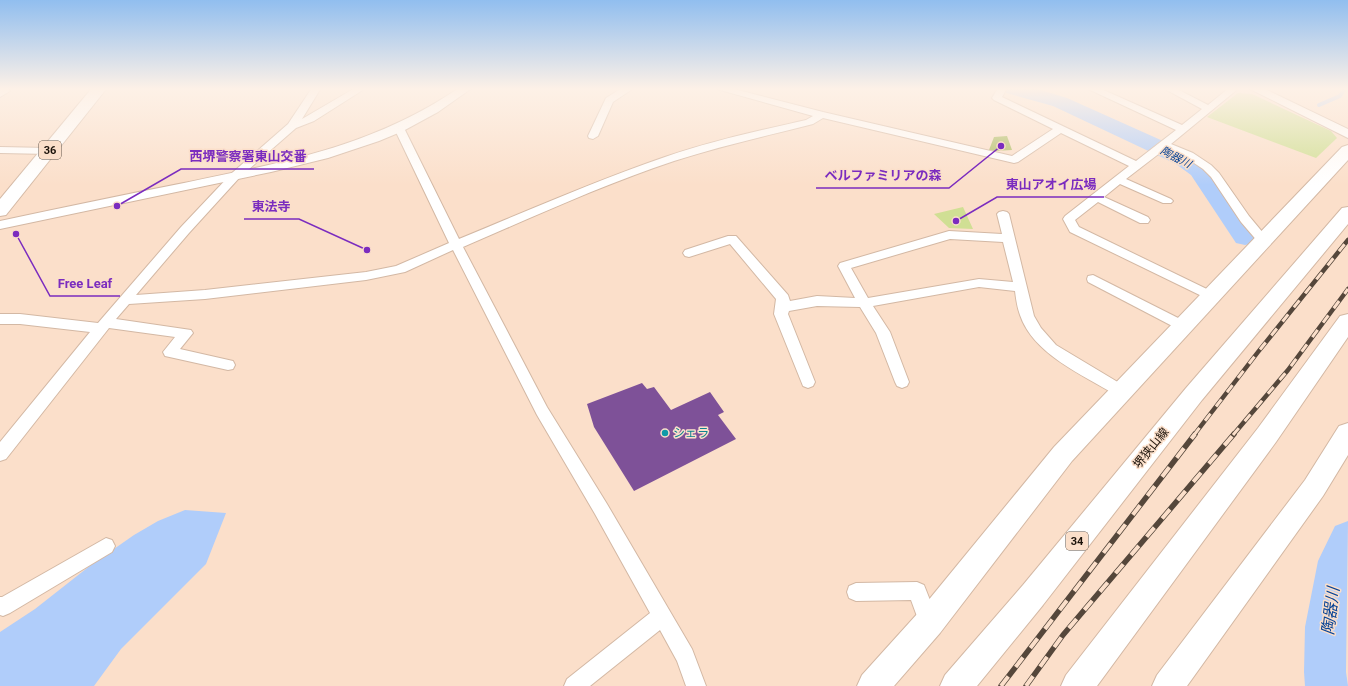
<svg xmlns="http://www.w3.org/2000/svg" width="1348" height="686" font-family="Roboto,'Noto Sans JP',sans-serif">
	<style>
		.green { fill: #d0df94 }
		.forest { fill: #acbc61 }
		.water { fill: #b0cdfa }
		.lines { fill: none; stroke-linecap: round; stroke-linejoin: round }
		.stream { stroke: #b0cdfa; stroke-width: 4 }
		.river { fill: #b0cdfa; fill-rule: evenodd }
		.building { fill: #7e5198 }
		.minor-casing { stroke: #d3b8a4; stroke-width: 2 }
		.tertiary-casing { stroke: #d3b8a4; stroke-width: 2 }
		.primary-casing { stroke: #d3b8a4; stroke-width: 2 }
		.minor { fill: #fff; fill-rule: evenodd }
		.tertiary { fill: #fff; fill-rule: evenodd }
		.primary { fill: #fff; fill-rule: evenodd }
		.rail-far1-casing { stroke: #55473b; stroke-width: 4.5 }
		.rail-casing { stroke: #55473b; stroke-width: 5.5 }
		.rail-far1 { stroke: #fbdfca; stroke-width: 3; stroke-dasharray: 9; stroke-linecap: butt }
		.rail { stroke: #fbdfca; stroke-width: 4; stroke-dasharray: 12; stroke-linecap: butt }
		.culture-dot { fill: #0f9aa8; stroke: #fbdfca; stroke-width: 1.5 }
		.labels { text-anchor: middle; stroke-width: 3; stroke-linejoin: round; paint-order: stroke }
		.shield { fill: #fbdfca; stroke: #5e5044; stroke-width: 1 }
		.shield-label { font-size: 11px; font-weight: bold; fill: #1b120a }
		.far-water-label { font-size: 11px; font-style: italic; fill: #074396; stroke: #fbdfca }
		.culture-label { font-size: 12px; fill: #0d838f; stroke: #fbdfca; text-anchor: start }
		.street-label { font-size: 12px; fill: #1b120a; stroke: #fbdfca }
		.near-water-label { font-size: 16px; font-style: italic; fill: #074396; stroke: #fbdfca }
		.leader { fill: none; stroke: #7b2cbf; stroke-width: 1.5 }
		.callout-dot { fill: #7b2cbf; stroke: #fbdfca; stroke-width: 1.5 }
		.callout-label { font-size: 13px; text-anchor: middle; font-weight: bold; fill: #7b2cbf; stroke: #fbdfca; stroke-width: 3; stroke-linejoin: round; paint-order: stroke }
	</style>
	<rect width="100%" height="100%" fill="#fbdfca"/>
	<g class="green">
		<polygon points="1238,93 1252,94 1331,131 1337,138 1316,158 1207,117"/>
		<polygon points="963,207 973,229 949,228 934,214"/>
	</g>
	<polygon class="forest" points="1007,136 1012,150 994,151 989,150 994,137"/>
	<polygon class="water" points="185,510 226,513 206,564 121,649 94,686 0,686 0,632 35,609 91,565 134,535 158,521"/>
	<g class="lines">
		<polyline class="stream" points="1319,105 1340,96 1345,88"/>
		<g class="river">
			<polygon points="1000,88 1034,88 1067,98 1192,154 1208,165 1258,237 1254,243 1245,245 1236,243 1191,175 1176,164 1053,106 1003,92"/>
			<polygon points="1348,521 1346,672 1348,686 1305,686 1304,672 1305,627 1318,561 1335,526"/>
		</g>
	</g>
	<polygon class="building" points="642,383 647,389 654,387 671,410 710,392 724,412 718,415 736,439 634,491 594,427 587,404"/>
	<g class="lines">
		<defs>
			<g id="minor">
				<polygon points="4,88 8,89 10,91 0,97 0,90"/>
				<path d="M 312,88 L 321,88 L 302,119 L 355,88 L 366,88 L 314,121 L 296,128 L 240,177 L 189,233 L 136,295 L 205,290 L 366,272 L 396,266 L 449,243 L 394,128 L 395,126 L 399,125 L 404,128 L 459,239 C 527,211 595,181 665,157 C 711,141 758,131 806,120 L 813,116 L 713,88 L 730,88 L 823,112 L 1012,156 L 1053,129 L 994,100 L 992,98 L 998,88 L 1007,88 L 1002,97 L 1136,161 L 1176,130 L 1086,88 L 1099,88 L 1182,125 L 1202,109 L 1163,88 L 1175,88 L 1208,105 L 1229,88 L 1239,88 L 1171,144 L 1193,153 L 1211,165 L 1219,173 L 1249,216 L 1269,240 L 1267,243 L 1259,243 L 1241,222 L 1211,177 L 1203,169 L 1185,157 L 1165,149 L 1126,179 L 1171,199 L 1173,201 L 1171,203 L 1163,203 L 1120,184 L 1104,197 L 1148,217 L 1150,220 L 1148,223 L 1140,223 L 1098,202 L 1075,220 L 1079,227 L 1215,293 L 1217,296 L 1215,299 L 1210,300 L 1070,232 L 1063,219 L 1065,216 L 1129,166 L 1061,133 L 1018,162 L 1014,163 L 823,118 L 813,124 C 766,136 720,146 674,161 C 602,185 533,217 463,247 L 547,407 L 607,504 L 692,649 L 706,686 L 686,686 L 677,661 L 660,630 L 590,686 L 564,686 L 567,679 L 650,613 L 595,514 L 537,415 L 453,250 L 405,272 L 366,280 L 205,299 L 129,304 L 116,319 L 191,330 L 193,333 L 180,349 L 233,361 L 235,365 L 233,369 L 228,370 L 165,356 L 163,352 L 175,337 L 109,328 L 6,459 L 0,461 L 0,442 L 90,332 L 20,324 L 0,324 L 0,314 L 20,314 L 98,323 L 181,227 L 232,173 L 288,124 Z"/>
				<polygon points="622,88 634,88 613,102 598,136 593,139 589,138 588,136 606,98"/>
				<polygon points="0,147 49,148 54,151 49,154 0,153"/>
				<path d="M 1003,211 L 1007,212 L 1009,214 L 1034,316 L 1041,328 L 1056,345 L 1126,387 L 1128,391 L 1126,395 L 1121,397 L 1116,395 C 1083,375 1033,354 1020,315 C 1017,307 1016,299 1015,291 L 979,287 L 873,306 L 890,332 L 909,382 L 907,386 L 902,388 L 897,386 L 895,382 L 876,333 L 860,307 L 817,306 L 789,311 L 788,314 L 815,382 L 813,386 L 808,388 L 803,386 L 774,314 L 776,299 L 730,244 L 689,257 L 685,256 L 683,253 L 685,250 L 728,236 L 736,236 L 788,295 L 790,301 L 817,296 L 855,298 L 838,266 L 840,263 L 949,231 L 1002,234 L 997,214 L 999,212 ZM 950,239 L 1003,242 L 1013,282 L 979,279 L 868,298 L 851,268 Z"/>
				<polygon points="1093,275 1188,323 1190,326 1188,329 1183,331 1178,329 1088,282 1087,279 1088,276"/>
				<polygon points="106,538 112,540 115,546 112,552 10,613 3,616 0,615 0,597 2,597"/>
				<polygon points="917,582 924,585 939,623 936,630 929,632 922,630 911,600 856,601 849,598 847,592 849,586 856,583"/>
			</g>
			<g id="tertiary">
				<path d="M 459,88 L 472,88 L 438,112 L 403,131 L 379,141 L 328,158 L 271,172 L 0,229 L 0,221 C 61,208 122,195 184,183 C 284,162 372,147 459,88 Z"/>
				<polygon points="1248,88 1263,88 1348,129 1348,138"/>
			</g>
			<g id="primary">
				<polygon points="92,88 107,88 6,215 0,216 0,199"/>
				<polygon points="1348,145 1348,160 1072,461 940,633 894,686 857,686 862,675 918,613 1054,447 1342,147"/>
				<polygon points="1348,207 1348,224 1202,400 1043,605 977,686 940,686 945,675 1023,585 1186,388 1342,208"/>
				<polygon points="1348,314 1348,337 1276,442 1097,686 1061,686 1066,675 1258,428 1340,316"/>
				<polygon points="1348,423 1348,455 1323,496 1187,686 1152,686 1157,675 1305,480 1339,426"/>
			</g>
		</defs>
		<use href="#minor" class="minor-casing"/>
		<use href="#tertiary" class="tertiary-casing"/>
		<use href="#primary" class="primary-casing"/>
		<use href="#minor" class="minor"/>
		<use href="#tertiary" class="tertiary"/>
		<use href="#primary" class="primary"/>
		<defs>
			<g id="rail-far1">
				<polyline points="1194,435 1258,352 1348,240"/>
				<polyline points="1233,435 1288,370 1348,289"/>
			</g>
			<g id="rail">
				<polyline points="1001,686 1195,434"/>
				<polyline points="1026,686 1063,635 1234,434"/>
			</g>
		</defs>
		<use href="#rail-far1" class="rail-far1-casing"/>
		<use href="#rail" class="rail-casing"/>
		<use href="#rail-far1" class="rail-far1"/>
		<use href="#rail" class="rail"/>
	</g>
	<linearGradient id="sky" x2="0" y2="1"><stop stop-color="#91beef"/><stop offset="0.48" stop-color="#fdf1e7"/><stop offset="1" stop-color="#fdf1e7" stop-opacity="0"/></linearGradient>
	<rect width="1348" height="185" fill="url(#sky)"/>
	<circle class="culture-dot" cx="665" cy="433" r="4"/>
	<g class="labels">
		<g class="shield">
			<rect x="39" y="141" width="22" height="18" rx="3"/>
			<rect x="1066" y="532" width="22" height="18" rx="3"/>
		</g>
		<g class="shield-label">
			<text x="50" y="154">36</text>
			<text x="1077" y="545">34</text>
		</g>
		<g class="far-water-label">
			<text transform="translate(1176 157) rotate(28)" y="4">陶器川</text>
		</g>
		<g class="culture-label">
			<text x="673" y="437">シェラ</text>
		</g>
		<g class="street-label">
			<text transform="translate(1151 448) rotate(-51)" y="4">堺狭山線</text>
		</g>
		<g class="near-water-label">
			<text transform="translate(1330 611) rotate(-83)" y="6">陶器川</text>
		</g>
	</g>
	<path class="leader" d="M117 206L181 169H314M1001 146L949 188H816M956 221L997 197H1104M367 250L299 219H244M16 234L50 296H120"/>
	<g class="callout-dot">
		<circle cx="117" cy="206" r="4"/>
		<circle cx="1001" cy="146" r="4"/>
		<circle cx="956" cy="221" r="4"/>
		<circle cx="367" cy="250" r="4"/>
		<circle cx="16" cy="234" r="4"/>
	</g>
	<g class="callout-label">
		<text x="248" y="161">西堺警察署東山交番</text>
		<text x="883" y="180">ベルファミリアの森</text>
		<text x="1051" y="189">東山アオイ広場</text>
		<text x="271" y="211">東法寺</text>
		<text x="85" y="288">Free Leaf</text>
	</g>
</svg>
